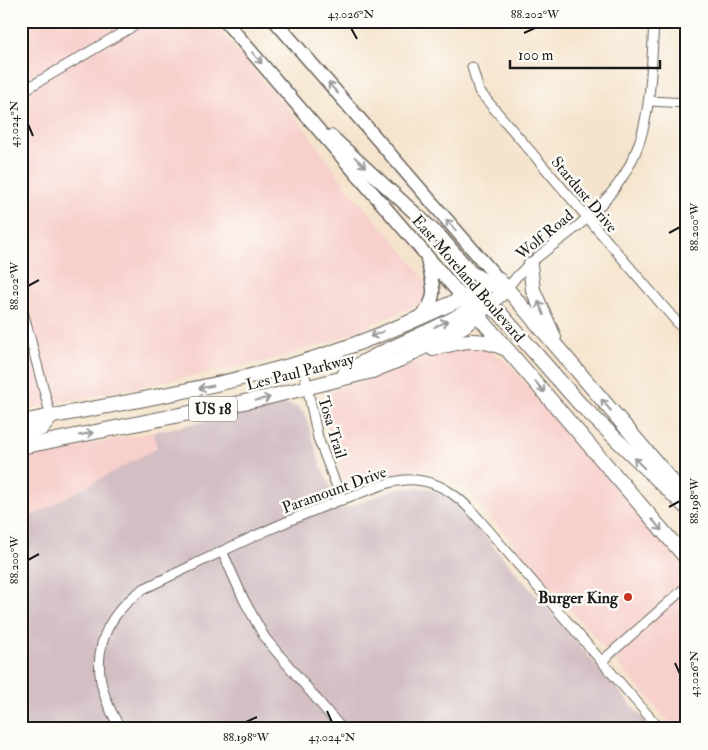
<svg xmlns="http://www.w3.org/2000/svg" width="708" height="750" font-family="'IM FELL Double Pica',serif">
	<style>
		.built { fill: #f7d0cc }
		.industrial { fill: #d2bec3 }
		.lines { fill: none; stroke-linecap: round; stroke-linejoin: round }
		.street-casing { stroke: #68625a; stroke-width: 11 }
		.secondary-casing { stroke: #68625a; stroke-width: 15 }
		.primary-casing { stroke: #68625a; stroke-width: 16 }
		.street { stroke: #fff; stroke-width: 9 }
		.secondary { stroke: #fff; stroke-width: 12 }
		.primary { stroke: #fff; stroke-width: 14 }
		.oneway { stroke: #999 }
		.ticks { fill: none; stroke: #1c1c1c; stroke-width: 2 }
		.poi-dot { fill: #c8321e; stroke: #fdfcf7; stroke-width: 2 }
		.labels { text-anchor: middle; stroke-width: 5; stroke-linejoin: round; paint-order: stroke }
		.shield { fill: #fdfcf7; stroke: #605f5e; stroke-width: 1 }
		.shield-label { font-size: 15px; font-weight: bold; fill: #1c1c1c }
		.street-label { font-size: 16px; fill: #1c1c1c; stroke: #fdfcf7 }
		.poi-label { font-size: 16px; font-weight: bold; fill: #1c1c1c; stroke: #fdfcf7; text-anchor: end }
		.neatline { fill: none; stroke: #1c1c1c; stroke-width: 2 }
		.ticks-label { font-size: 12px; text-anchor: middle; fill: #1c1c1c }
	</style>
	<rect width="100%" height="100%" fill="#fdfcf7"/>
	<filter id="ink" filterUnits="userSpaceOnUse"><feTurbulence type="fractalNoise" baseFrequency=".02" numOctaves="2"/><feDisplacementMap in="SourceGraphic" scale="10" xChannelSelector="R" yChannelSelector="G"/><feConvolveMatrix kernelMatrix="1 2 1 2 8 2 1 2 1" color-interpolation-filters="sRGB"/></filter>
	<filter id="wash" filterUnits="userSpaceOnUse"><feTurbulence type="fractalNoise" baseFrequency=".0096" numOctaves="4" result="noise"/><feDisplacementMap in="SourceGraphic" scale="20" xChannelSelector="R" yChannelSelector="G"/><feGaussianBlur stdDeviation="1.12" result="paint"/><feColorMatrix in="noise" values="0 0 0 0 0 0 0 0 0 0 0 0 0 0 0 0 0 1.4 0 .05"/><feComposite in="paint" operator="in"/></filter>
	<g filter="url(#wash)">
		<rect width="100%" height="100%" fill="#f5e4cd"/>
		<g class="built">
			<polygon points="21,21 211,21 306,130 348,189 404,252 427,284 426,301 328,343 261,362 21,410"/>
			<polygon points="477,347 489,350 510,365 687,571 687,729 675,729 466,489 443,476 420,470 393,473 358,485 350,485 346,481 333,452 323,414 322,405 329,393 456,348"/>
			<polygon points="154,432 158,448 21,522 21,457"/>
		</g>
		<polygon class="industrial" points="286,404 297,407 305,414 320,464 341,510 398,488 428,488 453,500 652,729 21,729 21,522 157,448 154,432"/>
	</g>
	<g filter="url(#ink)">
		<g class="lines">
			<defs>
				<g id="street">
					<polyline points="472,67 479,91 687,334"/>
					<polyline points="21,92 142,21"/>
					<polyline points="649,101 687,103"/>
					<path d="M 507,289 C 524,263 554,246 578,226 C 652,165 649,110 654,21"/>
					<polyline points="21,304 51,417"/>
					<polyline points="302,362 318,438 342,500"/>
					<polyline points="222,551 244,600 265,638 342,729"/>
					<polyline points="602,661 687,586"/>
					<path d="M 121,729 C 88,677 91,626 143,589 C 215,555 285,519 360,493 C 378,487 396,478 416,480 C 439,482 455,494 471,510 L 660,729"/>
				</g>
				<g id="secondary">
					<polyline points="225,21 463,298"/>
					<polyline points="275,21 499,280"/>
					<polyline points="331,136 441,237 471,272 496,287"/>
					<path d="M 422,315 C 440,297 432,282 427,259"/>
				</g>
				<g id="primary">
					<polyline points="530,265 533,290 554,337"/>
					<polyline points="503,284 684,495"/>
					<polyline points="463,298 687,559"/>
					<polyline points="481,301 500,313 579,403 687,508"/>
					<path d="M 433,349 C 461,341 478,336 506,349"/>
					<path d="M 345,373 C 387,345 438,333 478,303"/>
					<path d="M 21,422 C 106,406 191,392 274,370 C 349,351 430,315 499,280"/>
					<polyline points="21,435 42,428 51,417"/>
					<polyline points="21,447 269,397 372,371 401,359 464,326 507,289"/>
				</g>
			</defs>
			<use href="#street" class="street-casing"/>
			<use href="#secondary" class="secondary-casing"/>
			<use href="#primary" class="primary-casing"/>
			<use href="#street" class="street"/>
			<use href="#secondary" class="secondary"/>
			<use href="#primary" class="primary"/>
		</g>
		<defs><path id="oneway-shaft" d="M-6 0H5M1.5-3L5.5 0L1.5 3" fill="none" stroke-width="1.6" stroke-linecap="round" stroke-linejoin="round" transform="scale(1.25)"/></defs>
		<g class="oneway">
			<use href="#oneway-shaft" transform="translate(257 58) rotate(49)"/>
			<use href="#oneway-shaft" transform="translate(333 88) rotate(-131)"/>
			<use href="#oneway-shaft" transform="translate(360 162) rotate(43)"/>
			<use href="#oneway-shaft" transform="translate(451 225) rotate(-131)"/>
			<use href="#oneway-shaft" transform="translate(541 308) rotate(-113)"/>
			<use href="#oneway-shaft" transform="translate(441 324) rotate(-25)"/>
			<use href="#oneway-shaft" transform="translate(377 334) rotate(158)"/>
			<use href="#oneway-shaft" transform="translate(206 387) rotate(169)"/>
			<use href="#oneway-shaft" transform="translate(540 387) rotate(50)"/>
			<use href="#oneway-shaft" transform="translate(263 399) rotate(-12)"/>
			<use href="#oneway-shaft" transform="translate(606 405) rotate(-130)"/>
			<use href="#oneway-shaft" transform="translate(86 434) rotate(-12)"/>
			<use href="#oneway-shaft" transform="translate(639 463) rotate(-135)"/>
			<use href="#oneway-shaft" transform="translate(657 525) rotate(50)"/>
		</g>
	</g>
	<path class="ticks" d="M 351,28 L 357,39M 524,33 L 535,28M 28,124 L 33,136M 669,233 L 680,227M 28,286 L 39,280M 669,507 L 680,501M 28,560 L 39,554M 675,663 L 680,674M 327,711 L 332,722M 246,722 L 257,717"/>
	<circle class="poi-dot" cx="628" cy="597" r="5"/>
	<g class="labels">
		<rect class="shield" x="189" y="396.5" width="48" height="25" rx="4"/>
		<g class="shield-label">
			<text x="213" y="414">US 18</text>
		</g>
		<g class="street-label">
			<text transform="translate(585 194) rotate(50)" y="6">Stardust Drive</text>
			<text transform="translate(544 234) rotate(-39)" y="6">Wolf Road</text>
			<text transform="translate(469 278) rotate(49)" y="6">East Moreland Boulevard</text>
			<text transform="translate(300 371) rotate(-14)" y="6">Les Paul Parkway</text>
			<text transform="translate(333 427) rotate(73)" y="6">Tosa Trail</text>
			<text transform="translate(334 489) rotate(-20)" y="6">Paramount Drive</text>
		</g>
		<g class="poi-label">
			<text x="618" y="603">Burger King</text>
		</g>
	</g>
	<rect width="708" height="750" fill="none" stroke="#fdfcf7" stroke-width="55"/>
	<path d="M510 60v8h150v-8" fill="none" stroke="#1c1c1c" stroke-width="2.5"/>
	<text x="518" y="60" font-size="15" fill="#1c1c1c" stroke="#fdfcf7" stroke-width="4" paint-order="stroke">100 m</text>
	<rect x="28" y="28" width="652" height="694" class="neatline"/>
	<g class="ticks-label">
		<text x="351" y="18">43.026°N</text>
		<text x="535" y="18">88.202°W</text>
		<text transform="translate(14 124) rotate(-90)" y="4">43.024°N</text>
		<text transform="translate(694 227) rotate(-90)" y="4">88.200°W</text>
		<text transform="translate(14 286) rotate(-90)" y="4">88.202°W</text>
		<text transform="translate(694 501) rotate(-90)" y="4">88.198°W</text>
		<text transform="translate(14 560) rotate(-90)" y="4">88.200°W</text>
		<text transform="translate(694 674) rotate(-90)" y="4">43.026°N</text>
		<text x="246" y="741">88.198°W</text>
		<text x="332" y="741">43.024°N</text>
	</g>
</svg>
